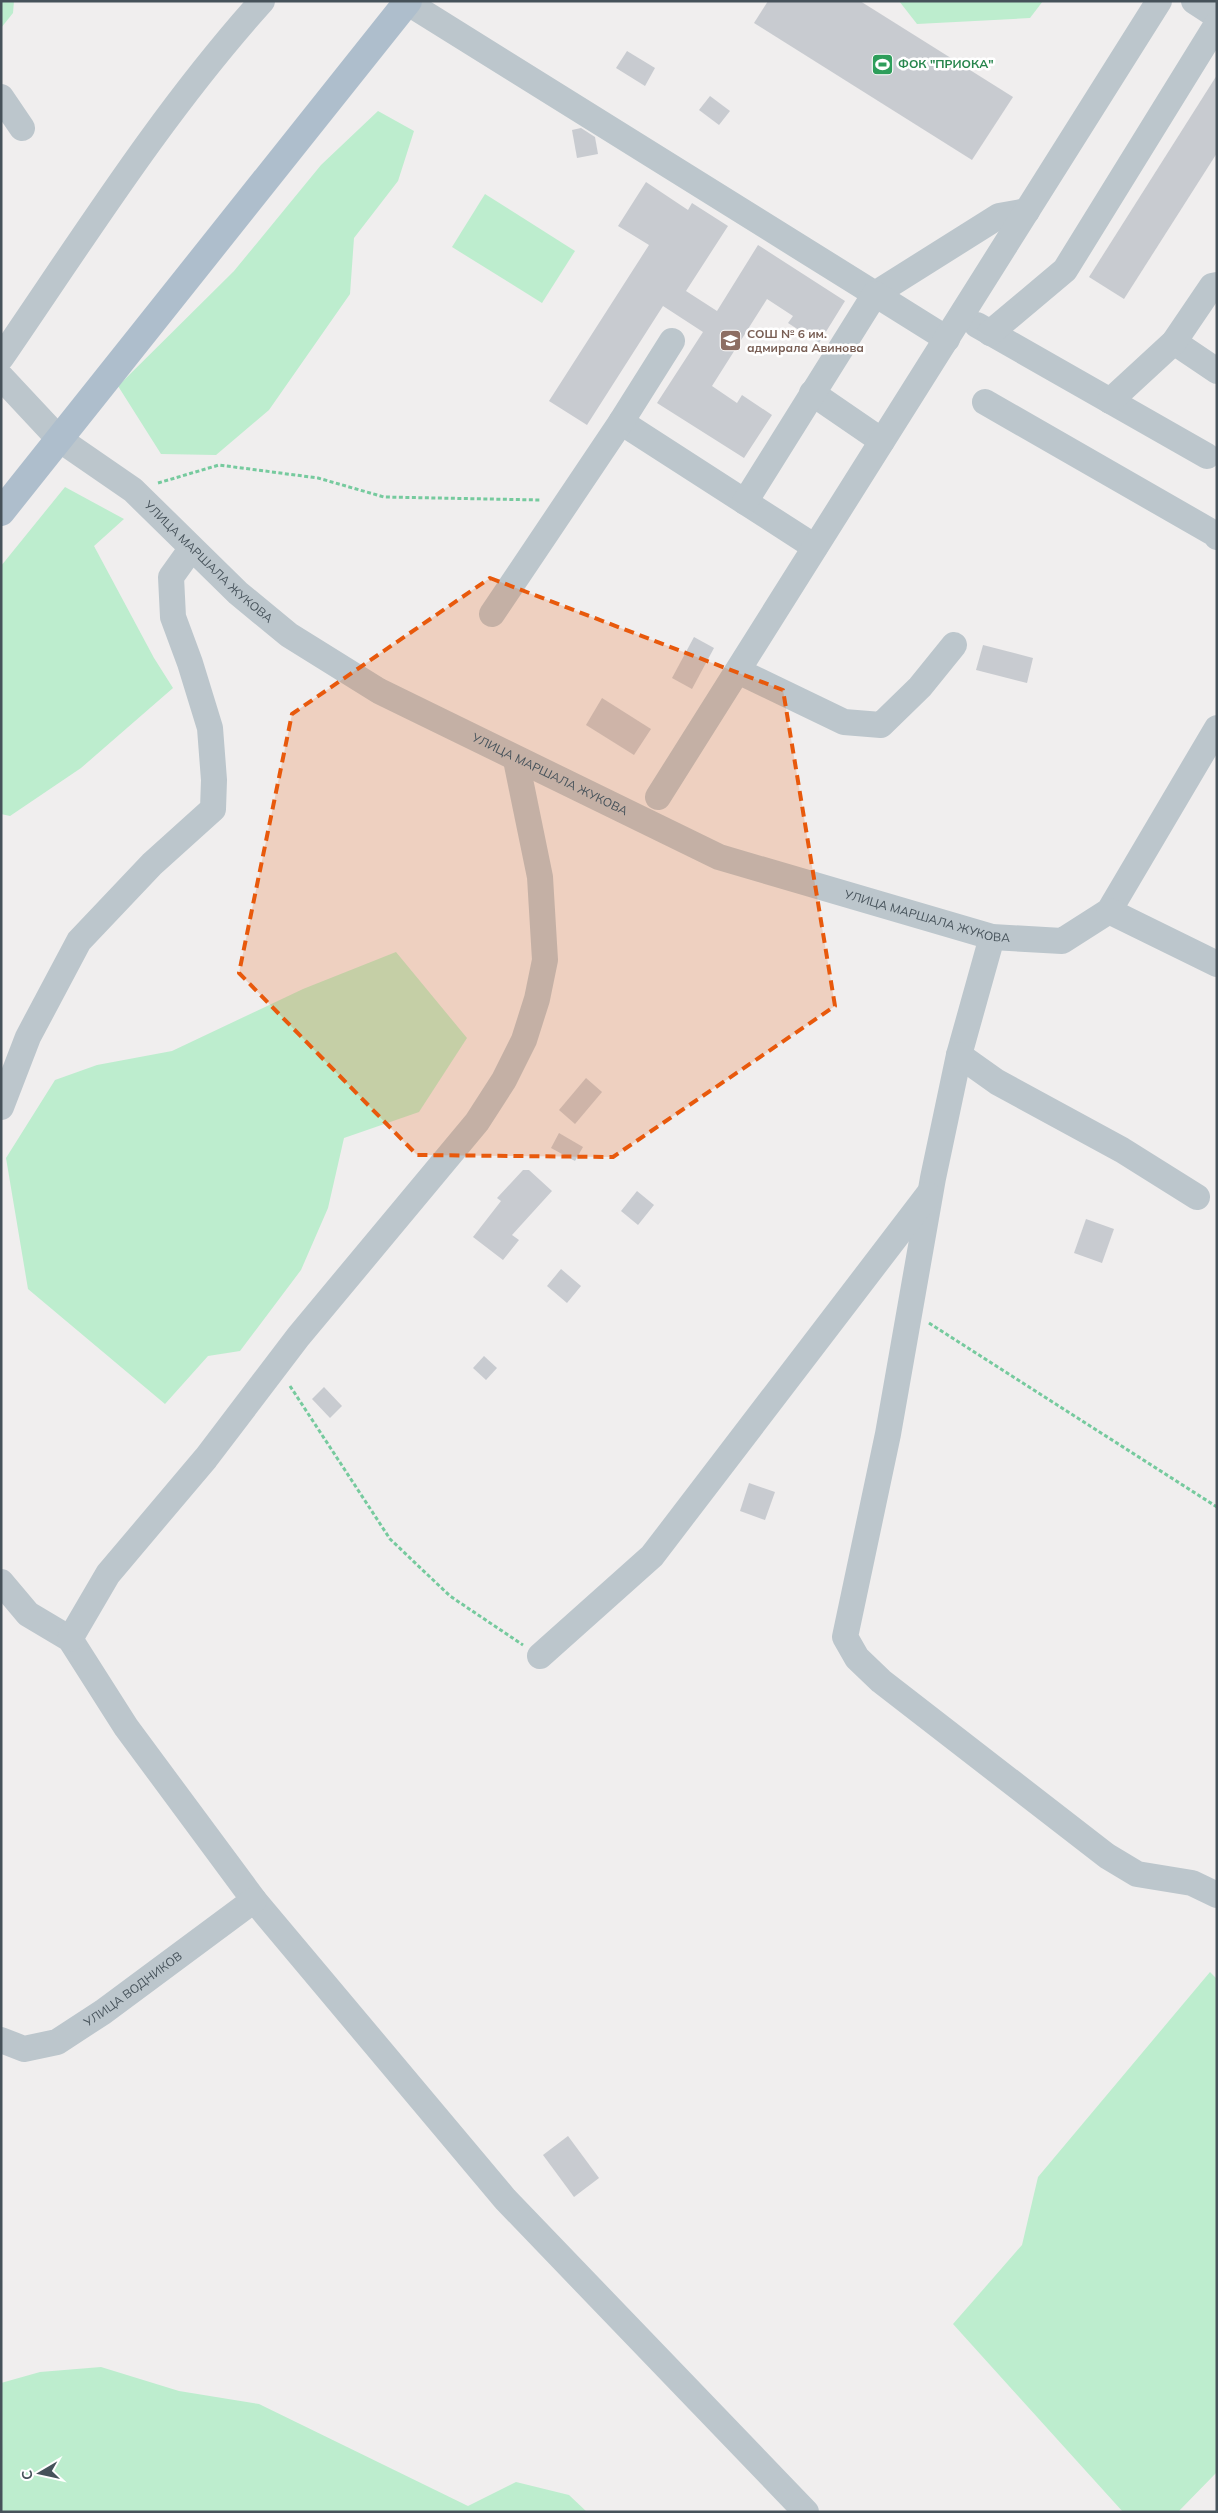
<svg xmlns="http://www.w3.org/2000/svg" width="1218" height="2513" font-family="Mulish,sans-serif">
	<style>
		.green { fill: #bdedce }
		.building { fill: #c8cbd0 }
		.lines { fill: none; stroke-linecap: round; stroke-linejoin: round }
		.path { stroke: #76ca9e; stroke-width: 3; stroke-dasharray: 4 2.5; stroke-linecap: butt }
		.minor { stroke: #bcc6cc; stroke-width: 26 }
		.major { stroke: #aebecc; stroke-width: 28 }
		.marked { fill: #e8590c; fill-opacity: 0.2; stroke: #e8590c; stroke-width: 4; stroke-dasharray: 10 6; stroke-linejoin: round }
		.labels { text-anchor: middle; stroke-width: 5; stroke-linejoin: round; paint-order: stroke }
		.leisure-label { font-size: 12px; font-weight: bold; fill: #27864d; stroke: #fff; text-anchor: start }
		.education-label { font-size: 12px; font-weight: bold; fill: #785e54; stroke: #fff; text-anchor: start }
		.street-label { font-size: 12px; fill: #46525a; stroke: #fff }
	</style>
	<rect width="100%" height="100%" fill="#f0eeee"/>
	<g class="green">
		<polygon points="1,1 14,1 13,13 1,28"/>
		<polygon points="899,1 1043,1 1030,18 917,24"/>
		<polygon points="378,111 414,131 398,181 354,238 350,294 269,410 216,455 161,454 118,386 234,271 321,165"/>
		<polygon points="485,194 575,251 542,303 452,247"/>
		<polygon points="65,487 124,519 94,546 154,658 173,688 81,768 10,816 1,814 1,566"/>
		<polygon points="396,952 467,1038 419,1112 344,1138 328,1208 301,1270 240,1351 208,1356 165,1404 28,1289 6,1158 55,1080 97,1065 172,1051 303,989"/>
		<polygon points="1210,1972 1217,1979 1217,2472 1178,2512 1123,2512 953,2324 1022,2245 1038,2177"/>
		<polygon points="101,2367 179,2391 259,2404 468,2506 516,2482 569,2495 587,2512 1,2512 1,2383 40,2372"/>
	</g>
	<g class="building">
		<polygon points="768,1 860,1 1013,97 972,160 754,23"/>
		<polygon points="627,51 655,68 645,86 616,68"/>
		<polygon points="1217,75 1217,153 1124,299 1089,277"/>
		<polygon points="710,96 730,111 719,125 699,110"/>
		<polygon points="581,128 595,137 598,154 577,158 572,130"/>
		<polygon points="646,182 688,210 692,203 728,226 686,291 717,311 758,245 845,301 819,343 788,323 793,316 767,299 712,386 737,403 742,395 772,415 744,458 657,403 703,332 663,306 587,425 549,401 649,245 618,226"/>
		<polygon points="694,637 714,648 692,689 672,678"/>
		<polygon points="983,645 1033,658 1027,683 976,670"/>
		<polygon points="602,698 651,729 634,755 586,725"/>
		<polygon points="586,1078 602,1092 575,1124 559,1110"/>
		<polygon points="559,1133 583,1147 575,1161 551,1148"/>
		<polygon points="523,1170 529,1170 552,1191 512,1235 519,1240 503,1260 473,1237 501,1201 497,1198"/>
		<polygon points="637,1191 654,1205 638,1225 621,1211"/>
		<polygon points="1086,1219 1114,1229 1102,1263 1074,1253"/>
		<polygon points="561,1269 581,1286 567,1303 547,1286"/>
		<polygon points="484,1356 497,1368 486,1380 473,1368"/>
		<polygon points="324,1387 342,1406 330,1418 312,1399"/>
		<polygon points="749,1483 775,1492 765,1520 740,1511"/>
		<polygon points="568,2136 599,2178 574,2197 543,2155"/>
	</g>
	<g class="lines">
		<g class="path">
			<polyline points="158,483 219,465 318,478 384,497 540,500"/>
			<polyline points="929,1323 1217,1507"/>
			<polyline points="290,1386 390,1539 450,1596 523,1645"/>
		</g>
		<g class="minor">
			<polyline points="405,1 875,294 999,216 1027,211"/>
			<polyline points="1194,1 1217,16"/>
			<polyline points="1,97 22,128"/>
			<polyline points="977,325 1207,456"/>
			<polyline points="990,333 1065,270 1217,24"/>
			<polyline points="1174,342 1217,371"/>
			<path d="M 1,358 C 84,237 163,111 262,1"/>
			<path id="s1" d="M 1,377 L 59,439 L 133,490 L 238,593 L 289,635 L 379,691 L 719,857 L 992,937 L 1062,941 L 1109,911 L 1217,728"/>
			<polyline points="812,393 882,441"/>
			<polyline points="1110,401 1174,342 1212,286 1217,285"/>
			<polyline points="985,402 1215,534 1217,537"/>
			<polyline points="621,422 815,547"/>
			<polyline points="745,502 875,294 947,339"/>
			<polyline points="492,614 621,422 672,341"/>
			<polyline points="738,671 844,722 881,725 920,687 954,645"/>
			<polyline points="658,797 1159,1"/>
			<polyline points="1109,911 1217,964"/>
			<polyline points="992,937 959,1055 933,1178 888,1434 845,1637 857,1658 881,1681 1107,1856 1137,1874 1192,1883 1217,1895"/>
			<polyline points="959,1055 997,1082 1122,1150 1197,1197"/>
			<polyline points="1,1107 28,1037 79,941 152,864 213,809 214,780 210,728 190,663 173,617 171,577 191,549"/>
			<polyline points="1,1582 28,1614 70,1639 126,1727 254,1900 505,2199 806,2512"/>
			<polyline points="70,1639 108,1574 206,1458 298,1337 477,1122 504,1080 524,1040 537,999 545,960 540,877 516,760"/>
			<polyline points="540,1656 652,1556 928,1195"/>
			<path id="s2" d="M 1,2040 L 24,2049 L 57,2042 L 103,2012 L 254,1900"/>
		</g>
		<polyline class="major" points="1,512 408,1"/>
	</g>
	<path class="marked" d="M 490,578 L 783,690 L 835,1006 L 613,1157 L 417,1155 L 239,973 L 292,714 Z"/>
	<defs>
		<symbol id="stadium-square" viewBox="-11 -11 22 22"><rect x="-9" y="-9" width="18" height="18" rx="4" fill="#2e9e5b" stroke="#fff"/><path d="M0-5a6.5 5 0 1 0 0 10a6.5 5 0 1 0 0-10ZM-3.5-1.8h7v3.6h-7Z" fill="#fff"/></symbol>
		<symbol id="school-square" viewBox="-11 -11 22 22"><rect x="-9" y="-9" width="18" height="18" rx="4" fill="#8d6e63" stroke="#fff"/><path d="M0-5L7-2L0 1L-7-2ZM-4 1L0 2.5L4 1V4Q0 6-4 4Z" fill="#fff"/></symbol>
	</defs>
	<g fill-rule="evenodd">
		<use href="#stadium-square" x="870" y="52" width="25" height="25"/>
		<use href="#school-square" x="718" y="328" width="25" height="25"/>
	</g>
	<g class="labels">
		<g class="leisure-label">
			<text x="898" y="68">ФОК "ПРИОКА"</text>
		</g>
		<g class="education-label">
			<text x="747" y="338">СОШ № 6 им.<tspan x="747" dy="14">адмирала Авинова</tspan></text>
		</g>
		<g class="street-label">
			<text dy="4" stroke="none"><textPath href="#s1" startOffset="279">УЛИЦА МАРШАЛА ЖУКОВА</textPath></text>
			<text dy="4" stroke="none"><textPath href="#s1" startOffset="684">УЛИЦА МАРШАЛА ЖУКОВА</textPath></text>
			<text dy="4" stroke="none"><textPath href="#s1" startOffset="1089">УЛИЦА МАРШАЛА ЖУКОВА</textPath></text>
			<text dy="4" stroke="none"><textPath href="#s2" startOffset="151">УЛИЦА ВОДНИКОВ</textPath></text>
		</g>
	</g>
	<rect width="1218" height="2513" fill="none" stroke="#46525a" stroke-width="5"/>
	<g transform="translate(40 2473) rotate(261)" stroke="#ffffff" stroke-width="4" paint-order="stroke">
	<path d="M0-4L9 19L0 12L-9 19Z" fill="#46525a"/>
	<text y="-8" font-size="14" font-weight="bold" text-anchor="middle" fill="#46525a">С</text>
	</g>
</svg>
